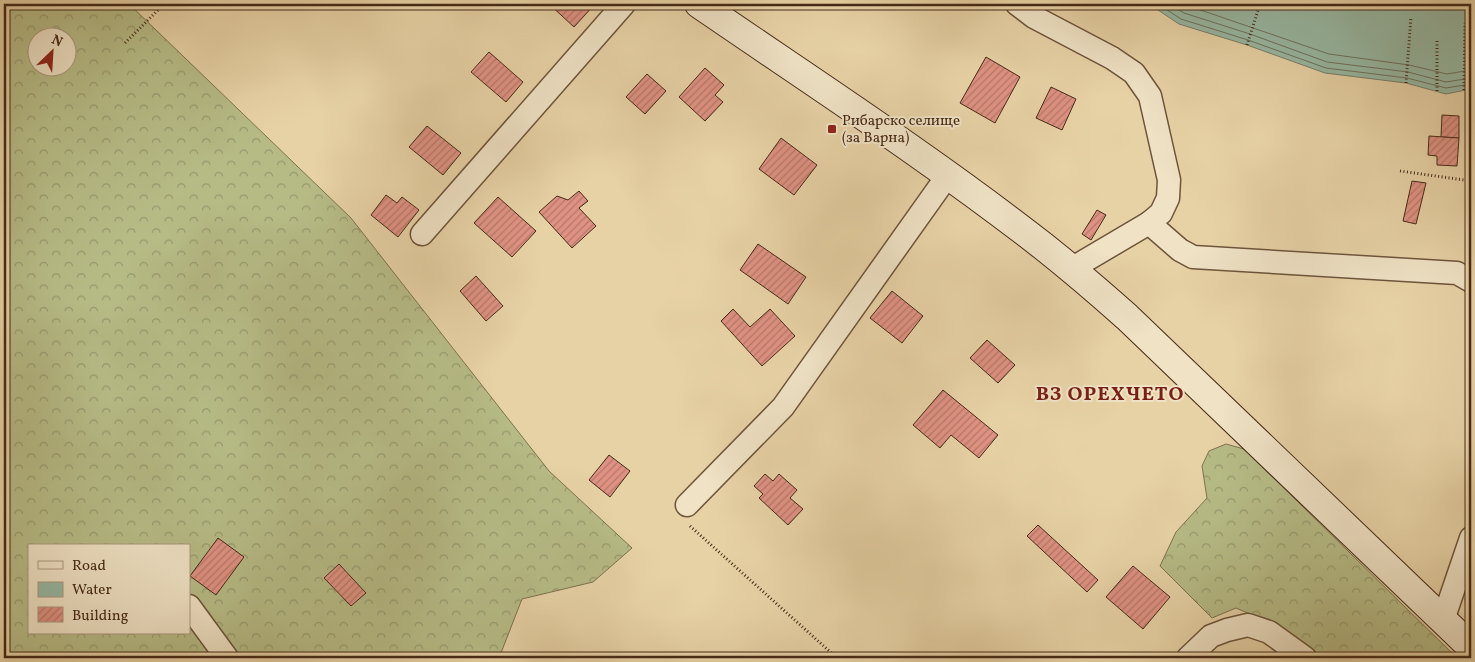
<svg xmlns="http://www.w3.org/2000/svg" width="1475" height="662" font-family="Vollkorn,serif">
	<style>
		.forest { fill: url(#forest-crowns); stroke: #7e724e; fill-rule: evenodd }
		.water { fill: #97b8a3; stroke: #777f6b }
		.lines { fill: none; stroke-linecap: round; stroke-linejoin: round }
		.shore { stroke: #6e715d; stroke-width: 1 }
		.building { fill: url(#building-hatch); stroke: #462a17 }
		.street-casing { stroke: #6e543b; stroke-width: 25 }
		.secondary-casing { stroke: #462a17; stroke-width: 30 }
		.path { stroke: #462a17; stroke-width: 3; stroke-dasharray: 1 2.5; stroke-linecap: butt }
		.street { stroke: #efe2c5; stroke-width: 22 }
		.secondary { stroke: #efe2c5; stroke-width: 28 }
		.poi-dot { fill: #8f2418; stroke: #efe2c5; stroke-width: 2 }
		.labels { text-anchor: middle; stroke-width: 4; stroke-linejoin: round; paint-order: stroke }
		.poi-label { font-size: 15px; fill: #462a17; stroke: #efe2c5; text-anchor: start }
		.district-label { font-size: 20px; font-weight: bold; letter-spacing: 1px; fill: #7a1f14; stroke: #efe2c5 }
	</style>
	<defs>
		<pattern id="forest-crowns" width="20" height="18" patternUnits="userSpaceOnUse" patternTransform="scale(1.25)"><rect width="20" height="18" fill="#b6bb86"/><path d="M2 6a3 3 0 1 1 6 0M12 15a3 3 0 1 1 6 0" fill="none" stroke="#96986d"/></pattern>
		<pattern id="building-hatch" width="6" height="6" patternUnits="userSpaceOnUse" patternTransform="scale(1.25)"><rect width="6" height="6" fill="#df9283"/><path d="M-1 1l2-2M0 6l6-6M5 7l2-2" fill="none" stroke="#b7776a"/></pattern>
	</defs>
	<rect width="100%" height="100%" fill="#e7d2a6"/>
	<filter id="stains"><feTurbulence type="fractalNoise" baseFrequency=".004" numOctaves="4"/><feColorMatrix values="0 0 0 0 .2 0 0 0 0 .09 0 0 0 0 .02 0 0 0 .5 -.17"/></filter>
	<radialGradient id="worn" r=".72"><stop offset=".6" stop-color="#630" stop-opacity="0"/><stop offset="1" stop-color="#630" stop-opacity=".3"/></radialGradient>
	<g class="forest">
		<path d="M 4,4 L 129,4 L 351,218 L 549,471 L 632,548 L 593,582 L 522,599 L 499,658 L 4,658 ZM 38,38 L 68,38 L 68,68 L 38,68 ZM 29,546 L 189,546 L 189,633 L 29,633 Z"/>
		<polygon points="1226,444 1244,449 1457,658 1324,658 1276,625 1236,608 1212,618 1160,566 1176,532 1207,498 1202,466 1209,451"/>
		<path d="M 1471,574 L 1471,618 C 1461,603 1466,590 1471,574 Z"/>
	</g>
	<polygon class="water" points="1149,4 1471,4 1471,89 1446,94 1406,83 1325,73 1247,45 1179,24"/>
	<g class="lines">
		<g class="shore">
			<polyline points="1158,4 1181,19 1248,40 1326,68 1407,78 1446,88 1471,84"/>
			<polyline points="1169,4 1184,13 1250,34 1327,62 1408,72 1446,82 1471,78"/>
			<polyline points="1183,4 1329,54 1409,65 1447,74 1471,70"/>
		</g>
	</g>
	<g class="building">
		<polygon points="549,4 595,4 574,27"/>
		<polygon points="489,52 523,82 506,102 471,72"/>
		<polygon points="986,57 1020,77 995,123 960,103"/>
		<polygon points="705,68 724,85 715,95 723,102 705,121 679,97"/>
		<polygon points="647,74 666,91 645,114 626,97"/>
		<polygon points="1051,87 1076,99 1062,130 1036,118"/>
		<polygon points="1442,115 1459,116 1459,138 1441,137"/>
		<polygon points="427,126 461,153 443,175 409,147"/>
		<polygon points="1429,136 1459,138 1457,166 1437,165 1437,156 1428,155"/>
		<polygon points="781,138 817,165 794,195 759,169"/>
		<polygon points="1412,181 1426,183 1416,224 1403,221"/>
		<polygon points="579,191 588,201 579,208 596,226 572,248 539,212 557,196 568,200"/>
		<polygon points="386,195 397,203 402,197 419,210 398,237 371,215"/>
		<polygon points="498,197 536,231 512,257 474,223"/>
		<polygon points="1097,210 1106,215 1091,240 1082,234"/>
		<polygon points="758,244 806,277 788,304 740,270"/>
		<polygon points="476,276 503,306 486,321 460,291"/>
		<polygon points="892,291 923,316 902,343 870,318"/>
		<polygon points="733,309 750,327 770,309 795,336 762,366 721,321"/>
		<polygon points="987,340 1015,365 998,383 970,358"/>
		<polygon points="943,390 998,435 979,458 951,435 940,448 913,425"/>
		<polygon points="609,455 630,471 610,497 589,480"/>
		<polygon points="765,474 773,481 779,474 797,490 790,498 803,509 788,525 759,498 763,494 754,486"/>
		<polygon points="1038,525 1098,580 1087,592 1027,536"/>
		<polygon points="218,538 244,557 216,595 190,576"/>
		<polygon points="339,564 366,593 351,606 324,578"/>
		<polygon points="1133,566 1170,597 1143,629 1106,597"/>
	</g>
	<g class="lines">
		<defs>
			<g id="street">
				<polyline points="1017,4 1034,17 1112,58 1134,73 1150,96 1169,180 1168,198 1161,213 1149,223 1071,269"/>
				<polyline points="1149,223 1180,250 1193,257 1457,273 1471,281"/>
				<polyline points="422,234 624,4"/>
				<polyline points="687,505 783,407 948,175"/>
				<polyline points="189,606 227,658"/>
				<polyline points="1443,620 1471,538"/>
				<polyline points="1188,658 1211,636 1227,630 1248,625 1269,632 1305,658"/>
			</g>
			<path id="secondary" d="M 699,4 C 814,83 933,160 1043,246 C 1072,269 1100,293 1127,317 L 1471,647"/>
		</defs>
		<use href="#street" class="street-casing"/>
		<use href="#secondary" class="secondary-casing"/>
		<g class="path">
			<polyline points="125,43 164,4"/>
			<polyline points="1247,45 1260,4"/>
			<polyline points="1406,83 1411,17"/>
			<polyline points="1464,90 1465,23"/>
			<polyline points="1437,91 1437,41"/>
			<polyline points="1400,171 1471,181"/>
			<polyline points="690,526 837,658"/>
		</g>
		<use href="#street" class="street"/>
		<use href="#secondary" class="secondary"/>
	</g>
	<rect class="poi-dot" x="827" y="124" width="10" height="10" rx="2.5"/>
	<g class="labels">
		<g class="poi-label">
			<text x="842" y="125">Рибарско селище<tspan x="842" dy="17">(за Варна)</tspan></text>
		</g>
		<g class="district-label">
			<text x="1110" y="400">ВЗ ОРЕХЧЕТО</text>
		</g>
	</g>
	<rect width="1475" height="662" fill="none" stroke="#e7d2a6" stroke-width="20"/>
	<rect x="5" y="5" width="1465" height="652" fill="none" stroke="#462a17" stroke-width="2.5"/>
	<rect x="10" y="10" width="1455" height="642" fill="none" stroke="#462a17"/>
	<rect x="28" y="544" width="162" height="90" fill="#efe2c5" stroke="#ab987f"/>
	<rect x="38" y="561" width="25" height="8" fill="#efe2c5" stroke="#ab987f"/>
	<text x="72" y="570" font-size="15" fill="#462a17">Road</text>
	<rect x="38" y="582" width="25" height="15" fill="#97b8a3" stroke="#ab987f"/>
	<text x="72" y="594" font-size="15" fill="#462a17">Water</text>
	<rect x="38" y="607" width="25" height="15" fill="url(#building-hatch)" stroke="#ab987f"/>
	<text x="72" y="620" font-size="15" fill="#462a17">Building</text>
	<g transform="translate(52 52) rotate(25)"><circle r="24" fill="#efe2c5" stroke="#ab987f"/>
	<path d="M0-4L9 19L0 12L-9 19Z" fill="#8f2418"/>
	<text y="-8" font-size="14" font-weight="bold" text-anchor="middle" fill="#462a17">N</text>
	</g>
	<rect width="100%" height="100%" filter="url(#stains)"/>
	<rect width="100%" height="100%" fill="url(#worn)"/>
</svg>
